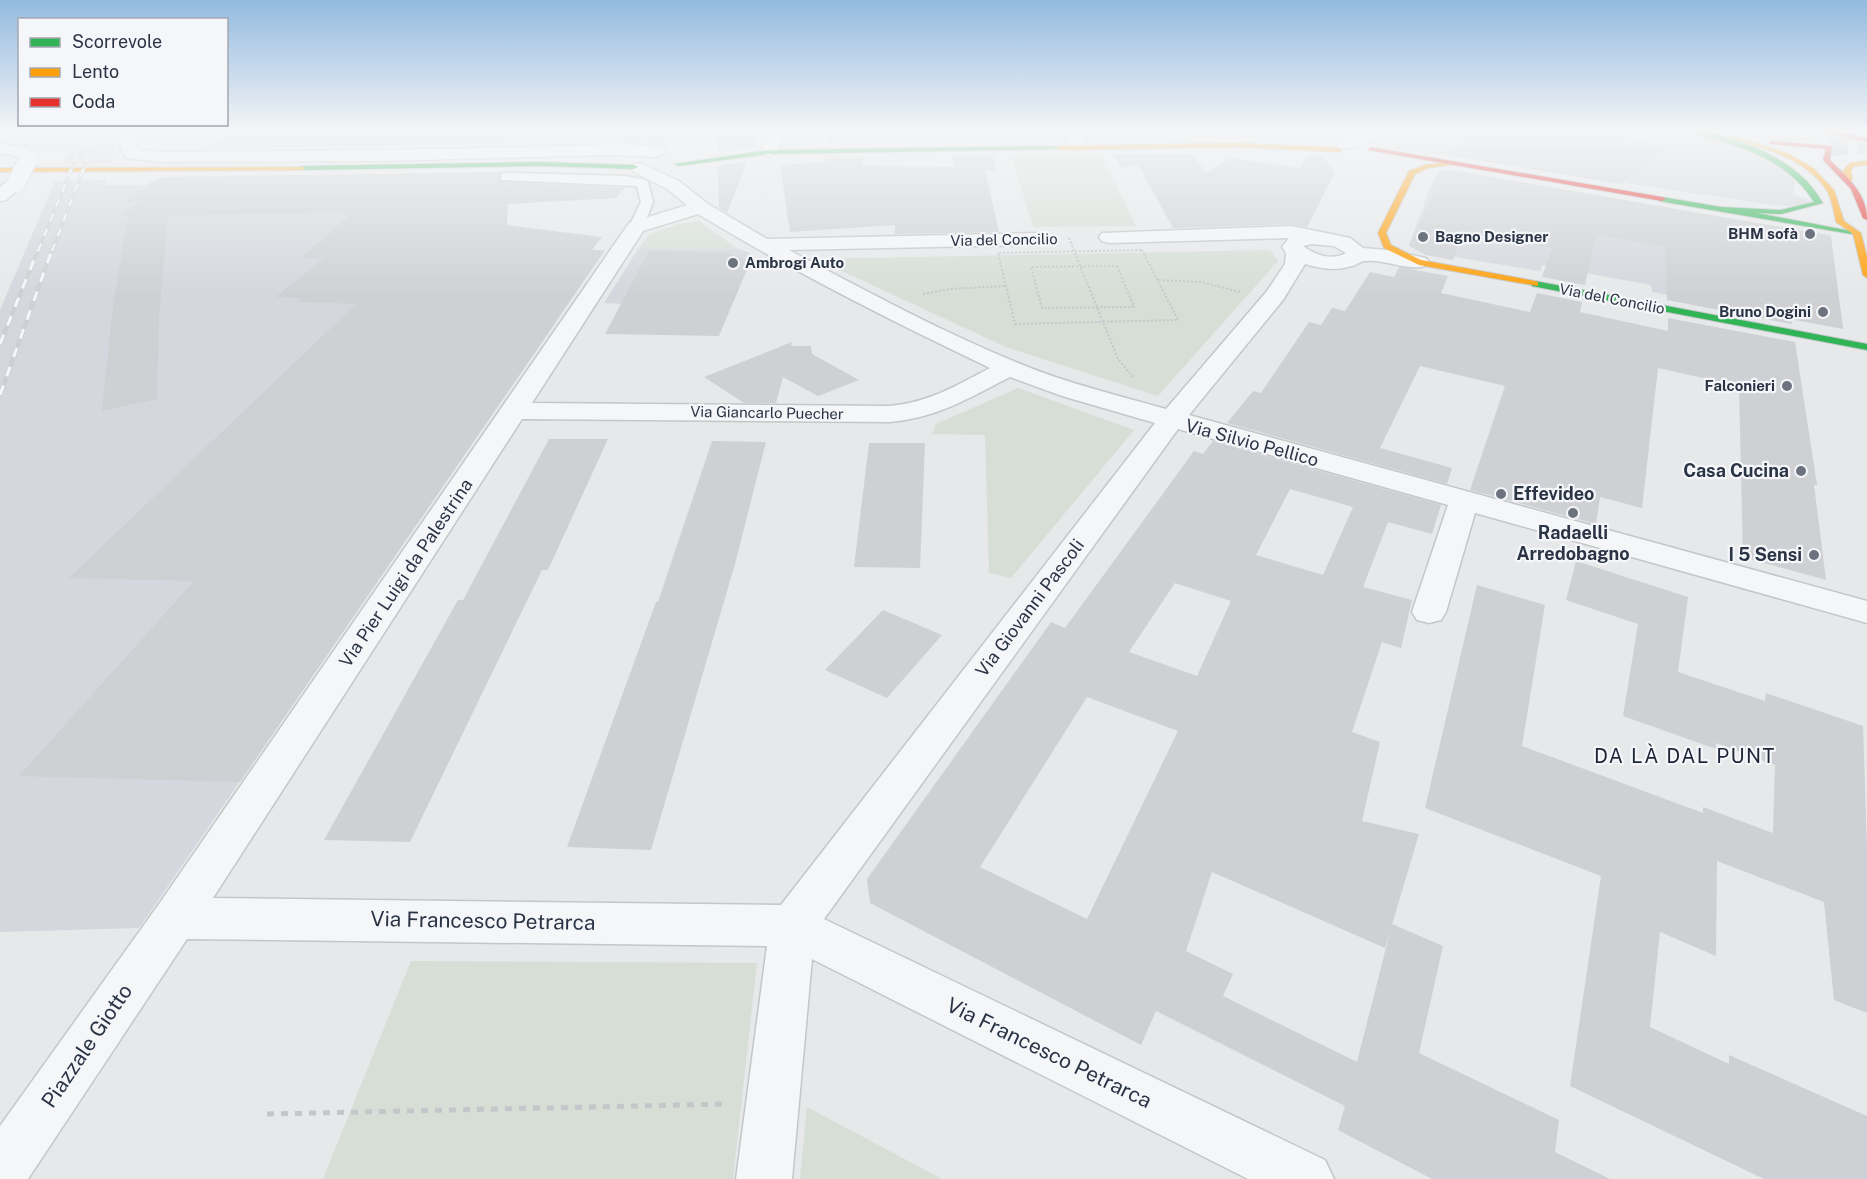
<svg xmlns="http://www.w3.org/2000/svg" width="1867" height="1179" font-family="'Public Sans',sans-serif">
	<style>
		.built { fill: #d4d7dd }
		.green { fill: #d6ded6 }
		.building { fill: #ced0d3; fill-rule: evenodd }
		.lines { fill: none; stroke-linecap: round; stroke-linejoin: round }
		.secondary-tunnel { stroke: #c1c4c9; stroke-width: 18; stroke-dasharray: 18 9; stroke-linecap: butt }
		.lane-casing { stroke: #c4c6c8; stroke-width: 4 }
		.street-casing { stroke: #c4c6c8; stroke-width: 3 }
		.fast-casing { stroke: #c4c6c8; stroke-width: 2 }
		.slow-casing { stroke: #c4c6c8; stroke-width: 2 }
		.jam-casing { stroke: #c4c6c8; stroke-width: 2 }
		.path-far1 { stroke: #c5c6ca; stroke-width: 2; stroke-dasharray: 2 2; stroke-linecap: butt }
		.path { stroke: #c5c6ca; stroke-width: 5; stroke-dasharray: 7 7; stroke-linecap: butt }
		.lane { fill: #f5f6f7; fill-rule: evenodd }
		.street { fill: #f5f6f7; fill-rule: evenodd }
		.fast { fill: #30b455; fill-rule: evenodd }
		.slow { fill: #ff9f0a; fill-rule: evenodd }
		.jam { fill: #e5322d; fill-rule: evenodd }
		.rail-far1-casing { stroke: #cecfd2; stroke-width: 4 }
		.rail-casing { stroke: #cecfd2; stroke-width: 4.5 }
		.rail-far1 { stroke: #f4f6f9; stroke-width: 2; stroke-dasharray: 8; stroke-linecap: butt }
		.rail { stroke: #f4f6f9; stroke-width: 3; stroke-dasharray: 10; stroke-linecap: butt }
		.street-bridge-casing { stroke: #c4c6c8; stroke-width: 20; stroke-linecap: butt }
		.street-bridge { stroke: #f5f6f7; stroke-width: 18 }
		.poi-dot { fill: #6c737f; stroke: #f4f6f9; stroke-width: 2 }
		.labels { text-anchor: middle; stroke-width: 4.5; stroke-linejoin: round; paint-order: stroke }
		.far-poi-label { font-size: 15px; font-weight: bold; fill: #2b3445; stroke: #f4f6f9; text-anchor: end }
		.far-street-label { font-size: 15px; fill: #2b3445; stroke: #f4f6f9 }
		.street-label { font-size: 18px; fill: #2b3445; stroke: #f4f6f9 }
		.poi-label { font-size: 18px; font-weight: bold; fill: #2b3445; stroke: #f4f6f9; text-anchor: end }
		.neighbourhood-label { font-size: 20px; letter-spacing: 1.5px; fill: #1d2536; stroke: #f4f6f9 }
		.near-street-label { font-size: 21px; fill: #2b3445; stroke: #f4f6f9 }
	</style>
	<rect width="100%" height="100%" fill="#e6e8ea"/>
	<g class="built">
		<polygon points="0,131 118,131 111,163 63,164 71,146 44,150 0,143"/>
		<polygon points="1191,131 1307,131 1315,139 1196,139"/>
		<polygon points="1400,131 1690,131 1725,139 1796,175 1793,195 1814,201 1801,207 1772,205 1395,148"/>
		<polygon points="1441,170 1830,235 1843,329 1652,292 1651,285 1542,265 1540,271 1419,251 1409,245 1430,188"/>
		<polygon points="465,176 515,321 556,322 139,928 0,932 0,310 55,181 106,180 105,185 146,185 155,179"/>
		<polygon points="638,249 738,249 750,253 748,266 735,298 728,308 604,303"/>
	</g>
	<g class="green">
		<polygon points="1726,131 1771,131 1832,142 1793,141"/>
		<polygon points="1101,156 1136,226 1033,227 1012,158"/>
		<polygon points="699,221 738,249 638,249 650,234 679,224"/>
		<polygon points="1270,250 1278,261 1158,396 1006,347 816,259"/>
		<polygon points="1018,388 1134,430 1011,578 989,573 985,435 932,434 936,424"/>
		<polygon points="411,961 757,963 733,1179 323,1179"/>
		<polygon points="807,1107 942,1179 800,1179"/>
	</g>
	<g class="building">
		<polygon points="234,131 386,131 383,133 538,131 678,133 663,148 648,144 616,142 205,149"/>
		<polygon points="829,131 864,131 863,143 827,144"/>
		<polygon points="948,131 989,131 991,141 950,142"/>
		<polygon points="1102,131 1151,131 1155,139 1107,140"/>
		<polygon points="1464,131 1599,131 1672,146 1620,184 1449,155"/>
		<polygon points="717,132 759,132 753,147 718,152"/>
		<polygon points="1114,154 1193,154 1206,173 1231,158 1300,168 1307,156 1324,157 1335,172 1307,227 1292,224 1173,228 1139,166 1120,167"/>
		<polygon points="953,156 993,156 996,170 985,170 999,232 895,234 895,225 790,232 780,165 825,162 825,158 863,158 862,166 955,167"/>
		<polygon points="747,162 727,213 719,208 718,166"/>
		<polygon points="1452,170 1831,236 1843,329 1791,319 1792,324 1667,300 1665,247 1596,234 1585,285 1542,277 1552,248 1464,232 1453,260 1426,255 1409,246 1435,189 1430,188 1439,172"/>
		<polygon points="500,172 499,180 501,182 625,188 616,198 508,204 507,225 602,237 592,250 605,250 240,782 19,776 194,581 69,578 356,304 296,302 301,298 276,297 324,258 301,258 352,213 168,215 159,316 157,399 102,411 113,306 128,216 119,216 139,202 122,203 162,177"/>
		<polygon points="649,251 715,252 731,254 750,262 719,336 605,334"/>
		<polygon points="1399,267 1448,276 1441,293 1530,312 1537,293 1582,302 1580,312 1668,331 1668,318 1795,342 1817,485 1814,485 1826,580 1743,557 1739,386 1658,368 1642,508 1600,497 1596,524 1470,490 1505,386 1420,366 1380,448 1452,468 1447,484 1227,423 1253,391 1261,393 1309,322 1321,325 1332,308 1345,311 1370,272 1394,277"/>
		<polygon points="792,342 791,346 811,346 812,354 859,380 818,396 783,377 776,403 744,403 704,377"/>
		<polygon points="549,439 608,439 548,570 542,570 410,842 324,840 458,600 463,600"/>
		<polygon points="712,441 766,442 735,564 651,850 567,847 656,602 658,602"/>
		<path d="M 1213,441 L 1441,505 L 1432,534 L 1388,522 L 1363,587 L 1412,600 L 1401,648 L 1382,642 L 1352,732 L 1380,742 L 1362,821 L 1419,834 L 1385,948 L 1212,872 L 1186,951 L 1233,974 L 1223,996 L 1357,1062 L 1392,924 L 1443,946 L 1419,1053 L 1559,1120 L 1555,1152 L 1610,1179 L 1432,1179 L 1338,1130 L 1345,1106 L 1156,1011 L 1141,1045 L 870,903 L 867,879 L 1051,622 L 1065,628 L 1194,451 L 1203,454 ZM 1290,489 L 1353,507 L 1323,575 L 1256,555 ZM 1175,583 L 1231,601 L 1197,676 L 1129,652 ZM 1087,697 L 1178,731 L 1087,919 L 980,867 Z"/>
		<polygon points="869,443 925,443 920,568 854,567"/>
		<polygon points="1576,561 1688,597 1678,672 1765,701 1766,693 1863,726 1867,850 1867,1013 1834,1000 1824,902 1717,861 1716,956 1660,932 1650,1027 1729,1064 1729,1055 1867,1116 1867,1179 1764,1179 1570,1086 1601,876 1425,808 1477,585 1545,605 1522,746 1703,813 1703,807 1773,833 1775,765 1716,743 1716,749 1623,716 1638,624 1566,600"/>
		<polygon points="883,610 942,635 887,698 825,670"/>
	</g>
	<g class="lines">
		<polyline class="secondary-tunnel" points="1830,147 1867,144"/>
		<defs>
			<polygon id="lane" points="505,173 624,176 646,180 648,183 653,202 643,227 636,231 629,227 641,202 637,186 501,180 501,174"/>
			<g id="street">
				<path d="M 123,131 L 139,131 L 136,145 L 138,150 L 162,152 C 294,151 427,150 559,146 C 577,146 657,140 666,152 L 658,157 L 609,155 L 381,161 L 162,162 L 126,158 L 120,145 Z"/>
				<polygon points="768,131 784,131 777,152 769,157 761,152"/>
				<polygon points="1064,131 1080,131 1087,147 1085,150 1073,150"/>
				<polygon points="1368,131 1383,131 1385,133 1383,136 1351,148 1339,148 1337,145 1339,142"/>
				<path d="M 0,143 L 28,149 L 36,160 L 34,164 C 23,166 24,161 16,157 C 12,154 4,154 0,153 Z"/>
				<path d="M 640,163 L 679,181 L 708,204 L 767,239 L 1036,233 L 1043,235 L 1046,239 L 1043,243 L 1036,245 L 789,250 C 864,290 940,331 1018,363 C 1066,383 1116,395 1166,409 L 1267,291 L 1285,264 L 1286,253 L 1282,247 L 1289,238 L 1109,243 L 1102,241 L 1099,237 L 1102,233 L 1292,226 L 1350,238 L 1363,248 L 1388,250 L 1426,258 L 1429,262 L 1426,266 C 1407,271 1385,259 1365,261 C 1360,261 1357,265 1352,266 C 1336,271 1321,269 1305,264 L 1283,300 L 1189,415 L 1867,601 L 1867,623 L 1475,513 L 1446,612 L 1441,620 L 1429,623 L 1417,620 L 1412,612 L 1448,505 L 1178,429 L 824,919 L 1325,1160 L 1334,1179 L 1248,1179 L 812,959 L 792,1179 L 736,1179 L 767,946 L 187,939 L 28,1179 L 0,1179 L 0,1126 L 159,904 L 629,223 L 687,205 L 667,189 L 634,172 L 631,168 L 634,164 ZM 698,214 C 792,271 890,320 990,368 C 955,386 930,402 890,406 L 532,403 L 643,231 ZM 1312,244 L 1334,246 L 1346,253 C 1332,261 1315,255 1303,246 ZM 1010,377 L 1062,396 L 1155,423 L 781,905 L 213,898 L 522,419 L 890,422 C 939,417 967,399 1010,377 Z"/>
				<polygon points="16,178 22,179 25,183 6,200 0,201 0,187 10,179"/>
			</g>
			<g id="fast">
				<path d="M 1692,131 C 1723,131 1776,153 1799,174 C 1809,182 1816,192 1823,203 L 1781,214 L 1757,213 L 1861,233 L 1857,235 L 1659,201 L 1658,199 L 1662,197 L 1721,207 L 1781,210 L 1814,202 C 1794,170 1762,154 1727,143 C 1716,139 1701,137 1692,131 Z"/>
				<polygon points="1060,146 1062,149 769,154 678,166 675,164 769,150"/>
				<polygon points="542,162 634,165 638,167 634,169 542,166 302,170 298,168 302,166"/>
				<polygon points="1535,281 1867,344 1867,350 1532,286 1531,284"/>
			</g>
			<g id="slow">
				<path d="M 1726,134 L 1787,153 L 1813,168 L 1834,190 L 1844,221 L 1861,233 L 1867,257 L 1867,278 L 1863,275 L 1853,234 L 1836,222 C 1834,212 1832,200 1827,191 C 1806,157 1760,148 1726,136 Z"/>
				<polygon points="1237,143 1339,148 1342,150 1339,152 1237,147 1060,150 1057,148 1060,146"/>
				<polygon points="1867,161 1867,165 1854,166 1851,171 1852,180 1845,182 1843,171 1850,163"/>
				<polygon points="1448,162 1450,165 1428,168 1415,174 1386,233 1391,245 1421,260 1535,281 1538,282 1538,286 1419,265 1384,248 1378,233 1409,171 1425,165"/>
				<polygon points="304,167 304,169 302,170 0,172 0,168"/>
			</g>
			<g id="jam">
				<polygon points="1816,131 1829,131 1867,138 1867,142"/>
				<path d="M 1771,141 L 1832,146 L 1830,160 C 1848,178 1867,193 1867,220 L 1863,218 L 1851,189 L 1823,160 L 1826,149 L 1769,144 Z"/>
				<polygon points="1370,147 1662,197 1666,199 1662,201 1368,150"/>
			</g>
		</defs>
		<use href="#lane" class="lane-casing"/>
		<use href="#street" class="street-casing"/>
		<use href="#fast" class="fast-casing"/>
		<use href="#slow" class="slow-casing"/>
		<use href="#jam" class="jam-casing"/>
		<g class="path-far1">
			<polyline points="1069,238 1118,359 1134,378"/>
			<polygon points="1142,250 1178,320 1015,324 998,253"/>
			<polygon points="1117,266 1134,307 1042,308 1031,267"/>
			<polyline points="1159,280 1201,282 1240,292"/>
			<polyline points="923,294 950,289 1006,286"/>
		</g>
		<polyline class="path" points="267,1114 727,1104"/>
		<use href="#lane" class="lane"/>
		<use href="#street" class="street"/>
		<use href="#fast" class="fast"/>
		<use href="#slow" class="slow"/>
		<use href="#jam" class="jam"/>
		<defs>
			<g id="rail-far1">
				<polyline points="38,251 87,131"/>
				<polyline points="52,251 98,131"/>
			</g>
			<g id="rail">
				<polyline points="0,344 38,250"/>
				<polyline points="0,395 52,250"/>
			</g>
		</defs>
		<use href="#rail-far1" class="rail-far1-casing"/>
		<use href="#rail" class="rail-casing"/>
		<use href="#rail-far1" class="rail-far1"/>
		<use href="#rail" class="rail"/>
		<defs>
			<polyline id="street-bridge" points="16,183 28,160"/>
		</defs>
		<use href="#street-bridge" class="street-bridge-casing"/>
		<use href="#street-bridge" class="street-bridge"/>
	</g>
	<linearGradient id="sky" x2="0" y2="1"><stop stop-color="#93bae0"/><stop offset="0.44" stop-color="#f4f5f6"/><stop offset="1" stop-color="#f4f5f6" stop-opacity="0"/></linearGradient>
	<rect width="1867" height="296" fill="url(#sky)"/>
	<g class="poi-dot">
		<circle cx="1810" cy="234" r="6"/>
		<circle cx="1423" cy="237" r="6"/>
		<circle cx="733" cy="263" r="6"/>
		<circle cx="1823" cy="312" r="6"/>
		<circle cx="1787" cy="386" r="6"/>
		<circle cx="1801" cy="471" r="6"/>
		<circle cx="1501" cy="494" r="6"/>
		<circle cx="1573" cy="513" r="6"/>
		<circle cx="1814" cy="555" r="6"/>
	</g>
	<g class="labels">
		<g class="far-poi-label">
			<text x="1798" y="239">BHM sofà</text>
			<text x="1435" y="242" text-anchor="start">Bagno Designer</text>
			<text x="745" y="268" text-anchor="start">Ambrogi Auto</text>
			<text x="1811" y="317">Bruno Dogini</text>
			<text x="1775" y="391">Falconieri</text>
		</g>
		<g class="far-street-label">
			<text transform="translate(1004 240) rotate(-1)" y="5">Via del Concilio</text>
			<text transform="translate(1612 299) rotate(11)" y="5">Via del Concilio</text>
			<text transform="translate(767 413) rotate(1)" y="5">Via Giancarlo Puecher</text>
		</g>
		<g class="street-label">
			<text transform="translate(1252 443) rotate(15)" y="6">Via Silvio Pellico</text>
			<text transform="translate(406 573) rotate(-56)" y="6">Via Pier Luigi da Palestrina</text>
			<text transform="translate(1030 608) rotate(-53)" y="6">Via Giovanni Pascoli</text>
		</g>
		<g class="poi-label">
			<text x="1789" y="477">Casa Cucina</text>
			<text x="1513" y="500" text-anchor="start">Effevideo</text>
			<text x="1573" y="539" text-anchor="middle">Radaelli<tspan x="1573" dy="21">Arredobagno</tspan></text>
			<text x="1802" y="561">I 5 Sensi</text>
		</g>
		<g class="neighbourhood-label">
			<text x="1685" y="763">DA LÀ DAL PUNT</text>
		</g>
		<g class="near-street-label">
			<text transform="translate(483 921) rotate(1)" y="7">Via Francesco Petrarca</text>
			<text transform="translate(87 1046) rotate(-56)" y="7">Piazzale Giotto</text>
			<text transform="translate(1049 1053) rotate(26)" y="7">Via Francesco Petrarca</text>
		</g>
	</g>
	<rect x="18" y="18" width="210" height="108" fill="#f4f6f9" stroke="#a4a8b1" stroke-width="1.5"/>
	<rect x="30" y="38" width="30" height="9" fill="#30b455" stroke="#a4a8b1" stroke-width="1.5"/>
	<text x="72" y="48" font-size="18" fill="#2b3445">Scorrevole</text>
	<rect x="30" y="68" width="30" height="9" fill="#ff9f0a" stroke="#a4a8b1" stroke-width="1.5"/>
	<text x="72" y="78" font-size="18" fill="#2b3445">Lento</text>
	<rect x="30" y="98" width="30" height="9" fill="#e5322d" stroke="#a4a8b1" stroke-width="1.5"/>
	<text x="72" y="108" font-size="18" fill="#2b3445">Coda</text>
</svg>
